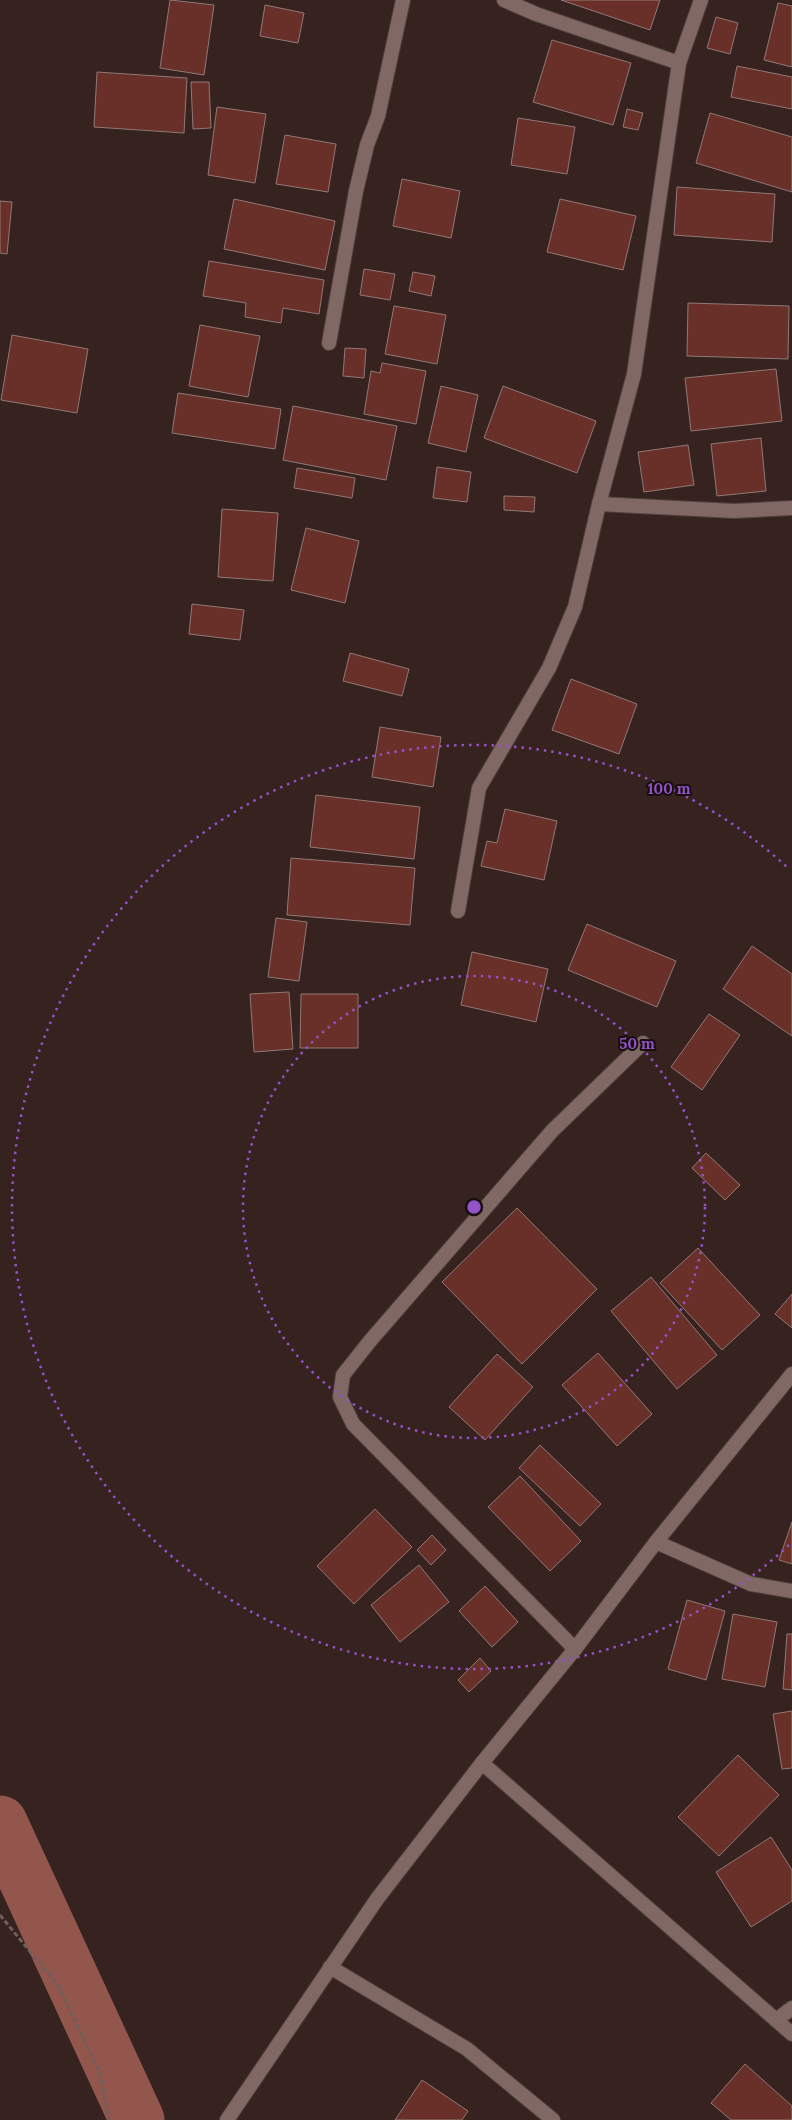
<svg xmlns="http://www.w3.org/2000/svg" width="792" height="2120" font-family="Lora,serif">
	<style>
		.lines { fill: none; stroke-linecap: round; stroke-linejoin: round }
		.river { stroke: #92564d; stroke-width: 55 }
		.building { fill: #683028; stroke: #917975 }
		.minor-casing { stroke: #50403e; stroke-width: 16 }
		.path { stroke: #705e5b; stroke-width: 3; stroke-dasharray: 5 2.5; stroke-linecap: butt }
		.minor { stroke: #806964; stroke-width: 14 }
		.ring { fill: none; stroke: #9352c7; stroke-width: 2.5; stroke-dasharray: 2.5 5 }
		.centre { fill: #9352c7; stroke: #170e0d; stroke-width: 2.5 }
		.ring-label { font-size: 15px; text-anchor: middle; font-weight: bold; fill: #9352c7; stroke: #170e0d; stroke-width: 4; stroke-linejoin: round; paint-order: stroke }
	</style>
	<rect width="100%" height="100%" fill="#36221f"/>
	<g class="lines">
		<polyline class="river" points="0,1823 137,2120"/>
	</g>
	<g class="building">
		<polygon points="170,0 214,5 204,75 160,68"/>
		<polygon points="561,0 660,0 650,30"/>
		<polygon points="778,3 792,6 792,67 764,60"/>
		<polygon points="265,5 304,13 298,43 260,36"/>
		<polygon points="716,17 738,23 730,54 707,48"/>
		<polygon points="552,40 631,63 613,125 533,102"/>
		<polygon points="737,66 792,77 792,109 731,97"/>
		<polygon points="97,72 187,78 184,133 94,127"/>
		<polygon points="191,82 209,82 211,128 193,129"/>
		<polygon points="217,107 266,114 255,183 208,175"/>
		<polygon points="627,109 643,113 638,130 623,127"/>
		<polygon points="710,113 792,137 792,192 696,163"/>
		<polygon points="518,118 575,127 567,174 511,165"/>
		<polygon points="285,135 336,144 328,192 276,184"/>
		<polygon points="402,179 460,191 451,238 393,226"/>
		<polygon points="677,187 775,194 772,242 674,235"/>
		<polygon points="234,199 335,221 325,270 224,249"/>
		<polygon points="560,199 636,216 623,270 547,252"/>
		<polygon points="0,201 12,202 7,254 0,253"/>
		<polygon points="209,261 324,280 319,314 283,308 281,323 245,317 246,303 203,296"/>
		<polygon points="364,269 395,274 390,300 360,295"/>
		<polygon points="413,272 435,276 431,296 409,291"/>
		<polygon points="688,303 789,306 788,359 687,356"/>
		<polygon points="394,306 446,315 437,364 385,354"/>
		<polygon points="200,325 260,336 248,397 189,386"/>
		<polygon points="12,335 88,349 77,413 1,400"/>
		<polygon points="345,348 366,349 364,378 343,376"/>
		<polygon points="382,363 426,371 416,424 364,414 371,371 380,373"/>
		<polygon points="776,369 782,421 691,431 685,378"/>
		<polygon points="441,386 478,395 466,452 428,443"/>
		<polygon points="503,386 596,421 577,473 484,438"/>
		<polygon points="178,393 281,409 275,449 172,433"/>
		<polygon points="293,406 397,426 386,480 283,460"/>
		<polygon points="761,438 766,491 717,496 711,444"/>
		<polygon points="688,445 694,485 644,492 638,452"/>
		<polygon points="437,467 471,472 467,502 433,498"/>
		<polygon points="297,468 355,478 352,498 294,488"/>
		<polygon points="504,496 535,497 534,512 504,510"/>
		<polygon points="222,509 278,513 273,581 218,577"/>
		<polygon points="306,528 359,541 345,603 291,590"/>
		<polygon points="192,604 244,610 240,640 189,634"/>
		<polygon points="350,653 409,669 402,696 343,681"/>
		<polygon points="571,679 637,704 619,754 552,730"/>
		<polygon points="380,727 441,737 433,787 372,777"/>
		<polygon points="316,795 420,807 414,859 310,847"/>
		<polygon points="505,809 557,821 544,880 481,866 487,841 497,843"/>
		<polygon points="291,858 415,868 410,925 287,915"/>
		<polygon points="276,918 307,922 299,981 268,977"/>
		<polygon points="587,924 676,961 657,1007 568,970"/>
		<polygon points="752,946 792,974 792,1036 723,989"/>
		<polygon points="472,952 548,969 536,1022 461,1005"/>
		<polygon points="289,992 293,1049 254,1052 250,994"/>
		<polygon points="301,994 358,994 358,1048 300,1048"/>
		<polygon points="709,1014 740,1035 702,1090 671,1067"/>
		<polygon points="706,1153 740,1185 725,1200 692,1168"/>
		<polygon points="517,1208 597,1289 522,1364 442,1282"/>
		<polygon points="698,1248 760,1315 722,1350 660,1283"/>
		<polygon points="651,1277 717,1355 677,1389 611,1311"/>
		<polygon points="792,1294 792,1328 775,1314"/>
		<polygon points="598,1353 652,1414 617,1446 562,1385"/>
		<polygon points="497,1354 533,1387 485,1440 449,1407"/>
		<polygon points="540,1445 601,1504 580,1526 519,1468"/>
		<polygon points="520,1476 581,1541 550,1571 488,1507"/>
		<polygon points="375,1509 412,1547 354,1604 317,1566"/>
		<polygon points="792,1522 792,1564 779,1560"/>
		<polygon points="432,1535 446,1550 431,1565 417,1550"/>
		<polygon points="419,1565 449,1602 400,1642 371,1605"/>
		<polygon points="485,1586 518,1622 492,1647 459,1611"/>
		<polygon points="687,1600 725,1611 706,1680 668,1669"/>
		<polygon points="733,1614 777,1622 765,1687 722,1679"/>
		<polygon points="787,1634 792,1634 792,1690 783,1689"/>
		<polygon points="480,1658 491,1671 469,1692 458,1680"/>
		<polygon points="792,1711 792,1768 782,1769 773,1714"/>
		<polygon points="738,1755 779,1795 719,1856 678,1817"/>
		<polygon points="771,1837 792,1870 792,1901 751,1927 716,1872"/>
		<polygon points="745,2064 792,2106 792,2120 731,2120 711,2103"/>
		<polygon points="422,2080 468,2111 462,2120 395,2120"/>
	</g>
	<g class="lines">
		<defs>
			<g id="minor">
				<polyline points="504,0 536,14 679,63"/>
				<polyline points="329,343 356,191 367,145 378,116 403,0"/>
				<polyline points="599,504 734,511 792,508"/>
				<polyline points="458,911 479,788 549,668 575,607 599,504 634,374 679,63 701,0"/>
				<polyline points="656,1542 751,1584 792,1591"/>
				<polyline points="575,1649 353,1424 340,1397 343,1375 370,1341 552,1131 643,1043"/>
				<polyline points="482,1763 792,2034"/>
				<polyline points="330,1967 467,2049 553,2120"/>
				<polyline points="776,2020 792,2008"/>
				<polyline points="227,2120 377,1899 482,1763 575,1649 656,1542 792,1374"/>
			</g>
		</defs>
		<use href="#minor" class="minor-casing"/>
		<polyline class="path" points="0,1915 59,1987 100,2074 109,2120"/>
		<use href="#minor" class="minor"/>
	</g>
	<g class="ring">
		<circle cx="474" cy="1207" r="231"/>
		<path d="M789 1545A462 462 0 1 1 789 869"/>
	</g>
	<circle cx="474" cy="1207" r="8" class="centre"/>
	<g class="ring-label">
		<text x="669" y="794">100 m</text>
		<text x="637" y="1049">50 m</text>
	</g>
</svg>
